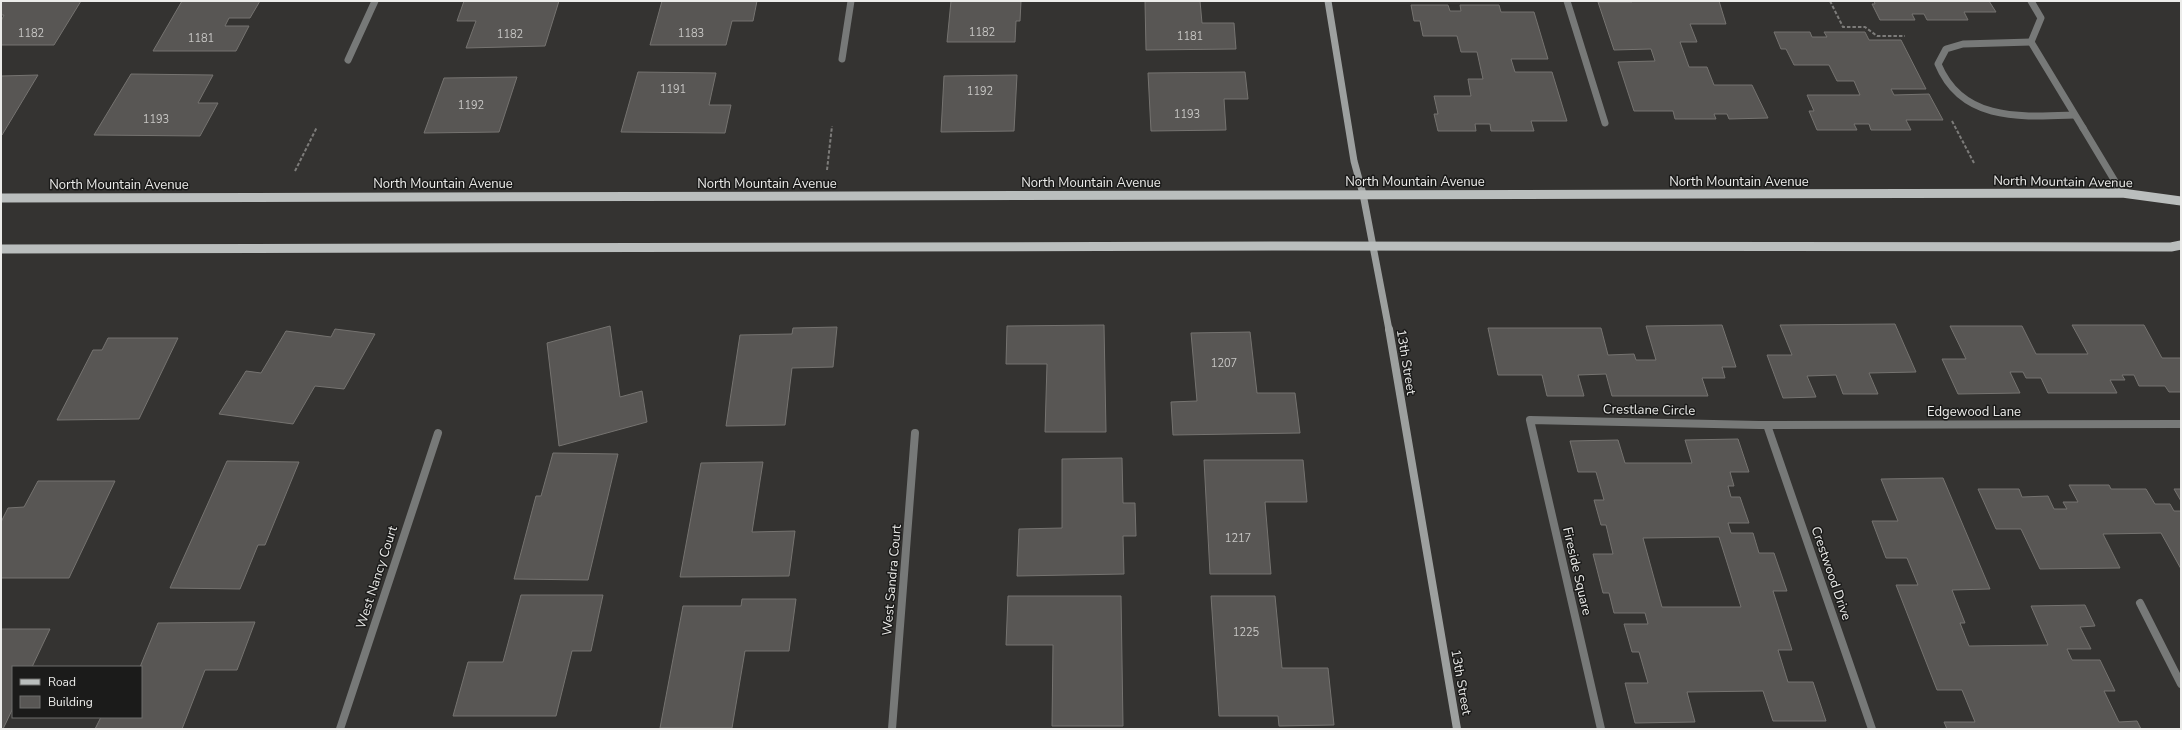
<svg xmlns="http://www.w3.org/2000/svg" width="2182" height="730" font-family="'Nunito Sans',sans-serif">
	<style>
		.building { fill: #585654; stroke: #757370; fill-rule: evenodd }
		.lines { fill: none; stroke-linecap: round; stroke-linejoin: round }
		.path { stroke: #7d7c7a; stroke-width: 2; stroke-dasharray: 3.5 2; stroke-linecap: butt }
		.lane { stroke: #777978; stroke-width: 7 }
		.street-far1 { stroke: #777978; stroke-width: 7 }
		.street { stroke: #777978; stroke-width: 8 }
		.secondary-far1 { stroke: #9da09f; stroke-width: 7 }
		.secondary { stroke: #9da09f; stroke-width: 8 }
		.primary { stroke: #babebd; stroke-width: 9 }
		.labels { text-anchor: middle; stroke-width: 3; stroke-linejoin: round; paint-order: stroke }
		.number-label { font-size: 11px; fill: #c7c6c4 }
		.street-label { font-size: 13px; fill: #ececea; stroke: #1b1b1a }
	</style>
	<rect width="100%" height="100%" fill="#343331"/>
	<g class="building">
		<polygon points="1,1 81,1 54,45 1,45 1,21 4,15 1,15"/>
		<polygon points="182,1 260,1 250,18 229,18 225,26 249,26 236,51 153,51"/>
		<polygon points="464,1 559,1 545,46 466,48 476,21 457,21"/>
		<polygon points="662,1 757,1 753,21 732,21 726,45 650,45"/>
		<polygon points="951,1 1021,1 1020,21 1016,21 1015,42 947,42"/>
		<polygon points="1145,1 1200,1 1202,23 1234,23 1236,49 1146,50"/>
		<polygon points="1632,1 1719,1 1726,24 1690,24 1697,42 1680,42 1689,67 1707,67 1714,85 1752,85 1768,118 1729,119 1727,114 1714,114 1716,119 1675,119 1673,111 1634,111 1618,62 1655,61 1651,49 1614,50 1598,2 1632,2"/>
		<polygon points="1874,1 1989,1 1996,12 1964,12 1968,20 1927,20 1924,14 1912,14 1915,20 1880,20 1872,4 1875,4"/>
		<polygon points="1411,5 1448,5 1450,11 1461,11 1460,5 1499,5 1501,12 1534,12 1548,59 1511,59 1515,72 1552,72 1567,121 1531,121 1534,131 1491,131 1490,124 1475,124 1476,131 1438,131 1434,114 1438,114 1434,96 1471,96 1468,79 1483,79 1477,52 1461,52 1457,36 1423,36 1420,21 1414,21"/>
		<polygon points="1774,32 1810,32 1812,37 1827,37 1824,32 1865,32 1869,40 1901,40 1926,89 1891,89 1894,95 1929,94 1943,120 1906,120 1911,130 1871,130 1869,124 1854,124 1857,130 1817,130 1809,111 1814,111 1807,95 1860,95 1854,81 1837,81 1829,65 1794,65 1786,49 1781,49"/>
		<polygon points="638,72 716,73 709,105 731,105 725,133 621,132"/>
		<polygon points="1245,72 1248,99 1224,99 1226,130 1151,131 1148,73"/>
		<polygon points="131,74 213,75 198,103 218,103 200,136 94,135"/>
		<polygon points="38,75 2,135 1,135 1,76"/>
		<polygon points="1017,75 1014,131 941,132 944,76"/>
		<polygon points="517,77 499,132 424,133 444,78"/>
		<polygon points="1895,324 1916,372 1869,373 1878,394 1843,394 1836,375 1807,376 1816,397 1783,398 1767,355 1792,355 1780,325"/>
		<polygon points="1104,325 1106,432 1045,432 1047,364 1006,364 1007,326"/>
		<polygon points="1722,325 1736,367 1722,367 1725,378 1702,378 1708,396 1612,396 1606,374 1578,375 1584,396 1547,396 1542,375 1498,375 1488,328 1601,328 1608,355 1634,354 1636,360 1656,360 1646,326"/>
		<polygon points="2072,325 2144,325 2162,358 2181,358 2181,392 2169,392 2165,386 2139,386 2134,375 2122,375 2125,380 2110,380 2117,393 2048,393 2041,378 2026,378 2023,372 2010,372 2020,393 1958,394 1942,359 1966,359 1950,326 2022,326 2036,354 2088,354"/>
		<polygon points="610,326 620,397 642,391 647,422 559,446 547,343"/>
		<polygon points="837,327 833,367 792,368 785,425 726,426 740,335 792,334 793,328"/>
		<polygon points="335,329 375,334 344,389 315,386 293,424 219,414 246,371 261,373 286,331 331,337"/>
		<polygon points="1250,332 1257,393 1295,393 1300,433 1173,435 1171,402 1197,401 1191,333"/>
		<polygon points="108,338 178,338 139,419 57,420 93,350 102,350"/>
		<path d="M 1738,439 L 1749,472 L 1730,472 L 1734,486 L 1728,486 L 1731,497 L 1740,497 L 1749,523 L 1728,523 L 1731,533 L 1753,533 L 1759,553 L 1774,553 L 1787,591 L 1773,591 L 1792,650 L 1778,650 L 1788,682 L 1813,682 L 1826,721 L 1773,721 L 1763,691 L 1687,692 L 1695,722 L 1635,723 L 1625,683 L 1648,683 L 1639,652 L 1632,652 L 1624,624 L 1648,624 L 1645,613 L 1614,613 L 1609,593 L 1603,593 L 1593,554 L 1613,554 L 1606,525 L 1601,525 L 1594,500 L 1604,500 L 1596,472 L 1578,472 L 1570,441 L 1618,440 L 1625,463 L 1692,463 L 1685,440 ZM 1719,537 L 1741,607 L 1662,607 L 1643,538 Z"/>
		<polygon points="553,453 618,454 588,580 514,579 536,496 541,496"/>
		<polygon points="1122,458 1123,503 1135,503 1136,536 1123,536 1124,574 1017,576 1019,529 1062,528 1062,459"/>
		<polygon points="1204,460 1303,460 1307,502 1265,502 1271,574 1210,574"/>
		<polygon points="227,461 299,462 265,545 258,545 240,589 170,588"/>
		<polygon points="763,462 752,532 795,531 789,576 680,577 701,463"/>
		<polygon points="1943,478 1990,589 1952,590 1965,623 1960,623 1969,646 2048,645 2031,606 2085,605 2095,626 2080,627 2091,649 2067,649 2072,660 2100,660 2115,691 2104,691 2119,722 2137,721 2141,729 1947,729 1944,722 1975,722 1962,690 1937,690 1896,585 1918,585 1907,558 1886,558 1872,521 1898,521 1881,479"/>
		<polygon points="38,481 115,481 69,578 1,578 1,522 8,508 24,507"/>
		<polygon points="2069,485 2109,485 2111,489 2146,489 2155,504 2170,504 2174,511 2181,511 2181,569 2161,533 2103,534 2120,568 2040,569 2021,529 1996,529 1978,489 2019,489 2022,497 2048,496 2054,509 2067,509 2063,502 2078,502"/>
		<polygon points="2174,489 2181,489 2181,501"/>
		<polygon points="521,595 603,595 591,651 572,651 556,716 453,716 468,662 503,662"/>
		<polygon points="1008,596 1121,596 1123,726 1052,726 1053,645 1006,645"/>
		<polygon points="1211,596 1275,596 1282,668 1328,668 1334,725 1279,726 1278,716 1219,716"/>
		<polygon points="742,599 796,599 789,651 745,651 732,728 660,728 683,606 741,606"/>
		<polygon points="255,622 237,670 205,670 182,729 95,729 101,717 141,717 140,667 158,623"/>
		<polygon points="1,629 50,629 32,667 13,667 13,708 3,729 1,729"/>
	</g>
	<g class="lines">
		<g class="path">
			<polyline points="1830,1 1843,27 1865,27 1877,36 1905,36"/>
			<polyline points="1952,121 1974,163"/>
			<polyline points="827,170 832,126"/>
			<polyline points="295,171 317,127"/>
		</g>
		<polyline class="lane" points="2083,128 2122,193"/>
		<g class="street-far1">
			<polyline points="1567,1 1605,123"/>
			<polyline points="2031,1 2041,18 2031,42 2083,128"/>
			<path d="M 2031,42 L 1963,44 L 1946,49 L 1938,64 C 1962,122 2021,117 2074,115"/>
			<polyline points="842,59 851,1"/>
			<polyline points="348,60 375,1"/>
		</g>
		<g class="street">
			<polyline points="1767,425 1872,729"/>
			<polyline points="2140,603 2181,684"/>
			<polyline points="340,729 438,433"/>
			<polyline points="892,729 915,433"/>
			<polyline points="1601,729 1530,420 1759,425 2181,424"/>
		</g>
		<polyline class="secondary-far1" points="1328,1 1354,161 1363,194 1389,330"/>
		<polyline class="secondary" points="1389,329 1457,729"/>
		<g class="primary">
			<polyline points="1,198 2122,193 2181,201"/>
			<polyline points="1,249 1296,246 2171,247 2181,245"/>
		</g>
	</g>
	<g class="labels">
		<g class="number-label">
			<text x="982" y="36">1182</text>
			<text x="31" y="37">1182</text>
			<text x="691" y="37">1183</text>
			<text x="510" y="38">1182</text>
			<text x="1190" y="40">1181</text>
			<text x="201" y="42">1181</text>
			<text x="673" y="93">1191</text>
			<text x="980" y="95">1192</text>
			<text x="471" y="109">1192</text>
			<text x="1187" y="118">1193</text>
			<text x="156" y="123">1193</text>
			<text x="1224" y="367">1207</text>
			<text x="1238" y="542">1217</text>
			<text x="1246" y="636">1225</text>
		</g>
		<g class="street-label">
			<text x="1415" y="186">North Mountain Avenue</text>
			<text x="1739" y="186">North Mountain Avenue</text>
			<text transform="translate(2063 181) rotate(1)" y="5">North Mountain Avenue</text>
			<text x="1091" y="187">North Mountain Avenue</text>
			<text x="443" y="188">North Mountain Avenue</text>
			<text x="767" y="188">North Mountain Avenue</text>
			<text x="119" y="189">North Mountain Avenue</text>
			<text transform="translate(1407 362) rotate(81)" y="5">13th Street</text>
			<text transform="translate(1649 409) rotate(1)" y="5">Crestlane Circle</text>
			<text x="1974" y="416">Edgewood Lane</text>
			<text transform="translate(1578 571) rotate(77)" y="5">Fireside Square</text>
			<text transform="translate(1832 573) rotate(71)" y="5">Crestwood Drive</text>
			<text transform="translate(376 577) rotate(-72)" y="5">West Nancy Court</text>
			<text transform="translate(891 580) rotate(-85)" y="5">West Sandra Court</text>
			<text transform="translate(1462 682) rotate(80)" y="5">13th Street</text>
		</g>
	</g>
	<rect width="2182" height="730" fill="none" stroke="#ececea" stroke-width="4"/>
	<rect x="12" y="666" width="130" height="52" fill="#1b1b1a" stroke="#6f6f6d"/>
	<rect x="20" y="679" width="20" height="6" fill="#babebd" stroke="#6f6f6d"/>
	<text x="48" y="686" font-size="12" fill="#ececea">Road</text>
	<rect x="20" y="696" width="20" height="12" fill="#585654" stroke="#6f6f6d"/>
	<text x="48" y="706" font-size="12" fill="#ececea">Building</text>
</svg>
